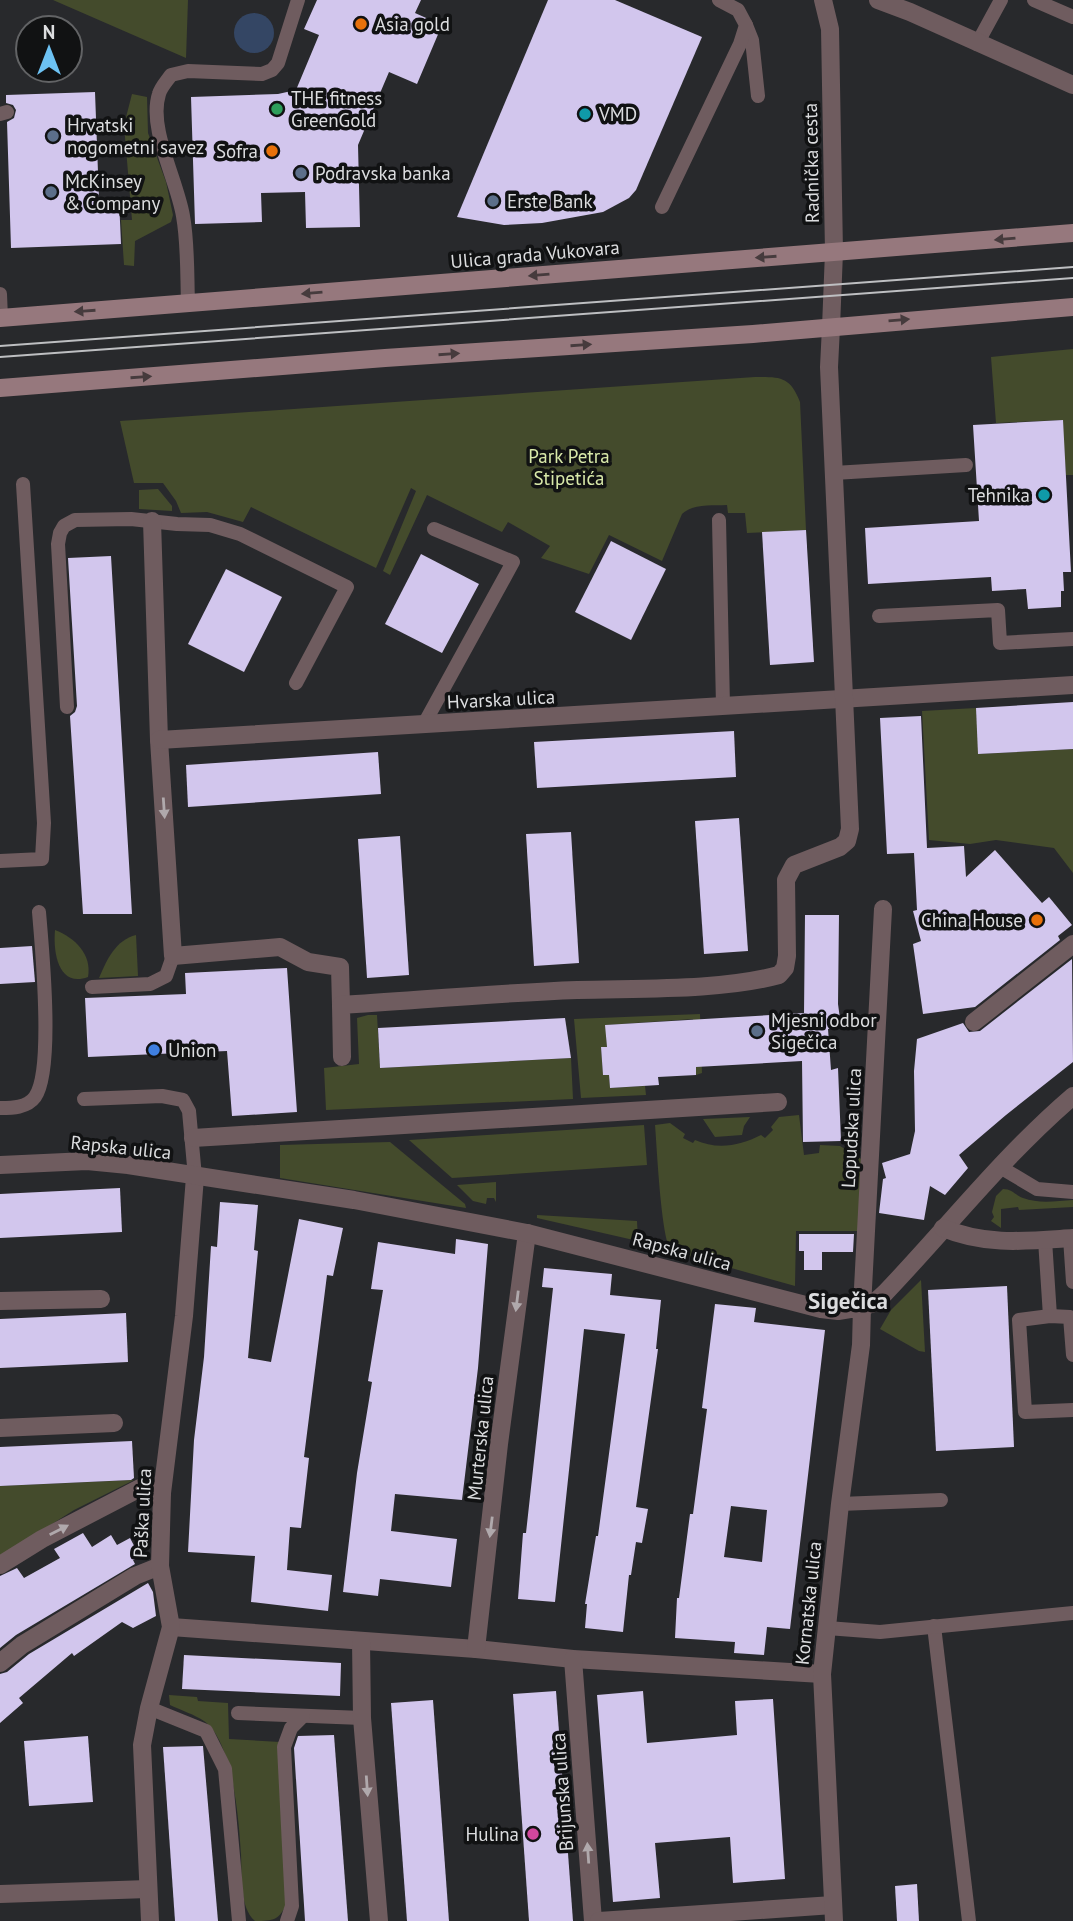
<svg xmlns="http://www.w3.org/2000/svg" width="1073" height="1921" font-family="'PT Sans',sans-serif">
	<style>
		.green { fill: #444b2c }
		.water { fill: #344664 }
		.building { fill: #d2c6ed; fill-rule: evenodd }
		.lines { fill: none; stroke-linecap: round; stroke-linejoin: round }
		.service { stroke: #6f5c5f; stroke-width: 14 }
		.pedestrian { stroke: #6f5c5f; stroke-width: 18 }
		.minor { stroke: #6f5c5f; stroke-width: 18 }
		.tertiary { stroke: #6f5c5f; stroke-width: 18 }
		.secondary { stroke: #96787d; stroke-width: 18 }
		.tram { stroke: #bebfc2; stroke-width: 2 }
		.oneway { fill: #463b3d }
		.oneway2 { fill: #b0a9ac }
		.food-dot { fill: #e8710a; stroke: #111213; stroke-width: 2.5 }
		.leisure-dot { fill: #2e9e5b; stroke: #111213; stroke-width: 2.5 }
		.culture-dot { fill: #0f9aa8; stroke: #111213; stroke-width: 2.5 }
		.service-dot { fill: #5c6f8a; stroke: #111213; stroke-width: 2.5 }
		.shop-dot { fill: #3f7fe0; stroke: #111213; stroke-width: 2.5 }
		.hotel-dot { fill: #d1479c; stroke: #111213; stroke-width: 2.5 }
		.labels { text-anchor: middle; stroke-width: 7; stroke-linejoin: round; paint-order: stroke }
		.poi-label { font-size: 19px; fill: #dcdddf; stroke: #111213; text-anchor: start }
		.street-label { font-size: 19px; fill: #dcdddf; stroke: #111213 }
		.park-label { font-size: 19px; fill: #d9e9a9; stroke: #111213 }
		.quarter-label { font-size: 23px; font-weight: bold; fill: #dcdddf; stroke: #111213 }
	</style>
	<rect width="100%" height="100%" fill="#28292c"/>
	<g class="green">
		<polygon points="53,0 188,0 186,58"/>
		<polygon points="132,94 147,97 148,133 166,182 173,215 171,222 135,241 134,266 124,265 121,220 132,220 124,125"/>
		<polygon points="1073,349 1073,475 1066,475 1062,420 996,423 991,357"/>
		<path d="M 755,377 C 780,377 790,376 800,402 L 806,530 L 747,533 L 745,513 L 728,513 L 727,505 C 712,506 694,503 682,514 L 662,561 L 609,535 L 589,574 L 541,558 L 550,546 L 508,522 L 502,532 L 427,495 L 390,575 L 383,571 L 416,491 L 411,488 L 376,568 L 251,507 L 243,522 L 207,512 L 181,513 L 176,501 L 163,483 L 134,483 L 120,421 Z"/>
		<polygon points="158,489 172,506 172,511 139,509 139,490"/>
		<polygon points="976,708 979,754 1073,749 1073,873 1054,848 996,840 970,844 929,840 922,711"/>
		<path d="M 55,930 C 75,938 92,954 88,977 C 58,988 53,952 55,930 Z"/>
		<path d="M 136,935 L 138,976 L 99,978 C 107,959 116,940 136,935 Z"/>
		<polygon points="700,1014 702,1073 696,1075 693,1019 606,1025 607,1047 601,1047 603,1074 609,1075 610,1088 645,1086 646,1095 581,1098 574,1019"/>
		<polygon points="368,1015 377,1015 380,1068 571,1058 573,1099 326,1110 324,1068 359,1064 357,1018"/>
		<path d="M 799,1115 L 804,1155 L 819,1153 L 820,1145 L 840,1146 L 863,1160 L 858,1231 L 796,1231 L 795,1286 L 671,1251 C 661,1237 657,1148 655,1125 L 670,1123 L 685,1134 L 683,1138 L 693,1143 L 695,1140 C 717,1150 740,1146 761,1135 L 765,1138 L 773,1130 L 771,1127 L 779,1117 Z"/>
		<polygon points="750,1117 744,1126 742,1135 715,1137 703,1119"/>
		<polygon points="644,1125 647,1165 452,1178 409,1140"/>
		<polygon points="390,1142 465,1204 466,1208 280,1178 280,1145"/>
		<polygon points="496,1182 496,1202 494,1198 487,1198 486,1204 473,1201 457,1185"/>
		<path d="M 1003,1189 C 1012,1189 1015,1195 1023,1198 C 1039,1204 1056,1201 1073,1200 L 1073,1207 L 1019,1210 L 1018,1207 L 1001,1209 L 1001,1228 L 991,1221 L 994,1217 L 992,1212 L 996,1196 Z"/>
		<polygon points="537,1215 637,1221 638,1241 537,1218"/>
		<polygon points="921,1280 925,1352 919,1351 880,1329 891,1310"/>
		<polygon points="134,1480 74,1510 0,1557 0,1486"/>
		<path d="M 169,1695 L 197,1697 L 198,1701 L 228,1703 L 229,1739 L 280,1742 L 287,1903 C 279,1920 274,1921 255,1921 C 239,1907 242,1874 241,1854 C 239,1821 233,1741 204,1721 C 195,1715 181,1710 170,1705 Z"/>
	</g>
	<circle class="water" cx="254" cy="33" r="20"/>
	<g class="building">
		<polygon points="317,0 421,0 415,13 442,25 417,84 389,72 358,145 360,227 306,228 305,192 261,193 262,222 195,224 191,97 278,94 296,90 319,35 304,29"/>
		<polygon points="548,0 615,0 702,37 636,190 629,198 603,212 542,223 504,225 457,217"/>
		<polygon points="95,92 99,199 119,199 121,244 11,248 7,122 14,118 16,110 13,105 6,103 6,95"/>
		<polygon points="1063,420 1071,572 1063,572 1064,591 1061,591 1061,607 1028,609 1026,589 992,591 991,577 868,584 865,528 979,521 973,425"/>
		<polygon points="806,530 814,662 770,665 762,532"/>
		<polygon points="611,541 666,569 631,640 575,612"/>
		<polygon points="421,554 479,584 442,653 385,624"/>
		<polygon points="111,556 132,914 83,914 70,716 75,712 77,706 68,558"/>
		<polygon points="226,569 282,597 244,672 188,644"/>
		<polygon points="1073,702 1073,749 978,754 976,708"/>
		<polygon points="921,716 927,848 964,846 966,877 995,850 1042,903 1049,897 1072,925 1058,936 1060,940 975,1007 923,1014 913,944 921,941 913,911 917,910 914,853 887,854 880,718"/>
		<polygon points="734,731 736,777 537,788 534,742"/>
		<polygon points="378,752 381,794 188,807 186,765"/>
		<polygon points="739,818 748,951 704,954 695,821"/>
		<polygon points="571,832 579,963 534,966 526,834"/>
		<polygon points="400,836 409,975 367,978 358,839"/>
		<polygon points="805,915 839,915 838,1004 841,1026 828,1029 831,1070 838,1068 841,1141 803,1142 802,1061 696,1067 696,1075 658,1077 659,1085 610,1088 609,1075 603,1075 601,1047 607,1047 605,1025 804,1013"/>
		<polygon points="32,946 35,982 0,984 0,948"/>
		<polygon points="1072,959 1073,1062 1006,1115 959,1155 968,1168 945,1195 930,1186 924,1220 879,1213 883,1179 886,1178 882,1163 910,1154 915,1131 914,1071 917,1039 963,1023 969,1032 980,1031"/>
		<polygon points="287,968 297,1112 232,1116 227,1051 88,1057 85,998 186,994 185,973"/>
		<polygon points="565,1018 571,1058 380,1068 378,1028"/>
		<polygon points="120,1188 122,1232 0,1238 0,1194"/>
		<polygon points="220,1202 258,1205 254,1250 258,1251 248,1358 271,1362 299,1219 343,1228 333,1276 327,1275 304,1457 309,1458 301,1528 290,1527 287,1570 332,1575 328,1611 251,1602 255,1556 188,1552 194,1440 204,1357 211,1246 217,1247"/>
		<polygon points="799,1234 854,1234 853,1252 822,1252 822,1270 804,1270 804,1251 799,1251"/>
		<polygon points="456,1239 488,1244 478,1368 462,1500 395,1494 391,1531 457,1539 451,1587 380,1579 378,1596 343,1592 357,1473 372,1382 368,1381 383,1290 371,1289 378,1242 455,1254"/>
		<polygon points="544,1268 612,1274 610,1295 661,1300 656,1349 658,1349 636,1507 648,1509 642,1543 636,1542 631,1575 629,1575 623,1632 585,1628 587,1604 585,1604 596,1536 598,1536 625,1334 584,1329 555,1602 518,1599 523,1533 526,1533 553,1288 542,1287"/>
		<polygon points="1007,1286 1014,1447 936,1451 928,1290"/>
		<path d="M 715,1304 L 756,1308 L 754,1322 L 825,1330 L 790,1629 L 767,1627 L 764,1655 L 734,1653 L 735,1642 L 675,1638 L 677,1598 L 679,1598 L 690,1514 L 693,1514 L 707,1409 L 702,1408 ZM 731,1506 L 767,1510 L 762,1562 L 724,1557 Z"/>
		<polygon points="126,1313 128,1362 0,1368 0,1319"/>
		<polygon points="132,1441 134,1478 131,1480 0,1486 0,1447"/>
		<polygon points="83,1533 92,1547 111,1535 117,1545 130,1538 140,1557 133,1560 135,1564 16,1635 0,1648 0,1576 17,1568 24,1578 60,1558 54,1549"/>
		<polygon points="148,1583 153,1592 156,1616 133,1628 122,1622 74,1656 72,1653 19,1698 23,1703 0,1723 0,1674 7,1672 29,1654"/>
		<polygon points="184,1655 341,1663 340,1696 182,1689"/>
		<polygon points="556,1691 573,1921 529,1921 513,1694"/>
		<polygon points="643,1691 647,1743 737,1735 735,1701 773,1699 785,1879 733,1883 730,1837 655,1843 660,1898 613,1902 597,1695"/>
		<polygon points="433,1700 449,1921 407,1921 391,1703"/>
		<polygon points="334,1735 348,1921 305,1921 294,1748 298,1736"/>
		<polygon points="88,1736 93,1802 29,1806 24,1741"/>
		<polygon points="203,1746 218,1921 175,1921 163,1747"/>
		<polygon points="917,1884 919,1921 897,1921 895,1886"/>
	</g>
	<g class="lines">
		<g class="service">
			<polyline points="1034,0 1073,17"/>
			<polyline points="746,25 752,40 758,96"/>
			<polyline points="977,44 1001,0"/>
			<polyline points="0,114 7,112"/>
			<polyline points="662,207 740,44 746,25 738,10 719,0"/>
			<polyline points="0,294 1,318"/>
			<path d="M 188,303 C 187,274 188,244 183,216 C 177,180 148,128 159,94 C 161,87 167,81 171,75 L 188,71 L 262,74 L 272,70 L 278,63 L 298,0"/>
			<polyline points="834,473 966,465"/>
			<polyline points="719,520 723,706"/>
			<polyline points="879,616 998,610 1000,643 1073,639"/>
			<polyline points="67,707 58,544 60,533 64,526 75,520 131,519 177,524 210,525 240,534 347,587 296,683"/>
			<polyline points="424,724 513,562 434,529"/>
			<polyline points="0,861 42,859 44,823 23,484"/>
			<polyline points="92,987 150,984 166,976 173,956"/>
			<polyline points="84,1099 162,1096 183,1100 189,1111 195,1177"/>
			<path d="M 0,1108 C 12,1108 27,1108 35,1097 C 54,1070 42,948 39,912"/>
			<polyline points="1000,1167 1037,1189 1073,1192"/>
			<polyline points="1070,1238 1073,1282"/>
			<polyline points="1045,1240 1050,1316"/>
			<polyline points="1073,1355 1070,1317 1050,1316 1019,1320 1025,1412 1073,1410"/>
			<polyline points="840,1504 941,1500"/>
			<polyline points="934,1626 969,1921"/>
			<polyline points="827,1628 880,1632 900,1630 1073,1613"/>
			<polyline points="149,1708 206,1731 225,1769 239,1921"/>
			<polyline points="238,1713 362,1718"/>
			<polyline points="287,1921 292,1906 284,1747 291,1728 303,1716"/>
		</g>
		<polyline class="pedestrian" points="193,1138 778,1102"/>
		<g class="minor">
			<polyline points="878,0 910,12 1073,85"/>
			<polyline points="152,521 159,740 173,956 280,947 308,962 340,967 341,1005"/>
			<polyline points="159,740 1073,685"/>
			<path d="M 883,909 L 862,1307 L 874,1303 L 885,1293 C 948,1227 1004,1155 1073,1096"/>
			<polyline points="974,1022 1073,944"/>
			<path d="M 342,1057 L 341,1005 C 420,1000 498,993 577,990 C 639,988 720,991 779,975 L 785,968 L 787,956 L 786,880 L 794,865 L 840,847 L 847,841 L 850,829 L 829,367 L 831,327"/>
			<path d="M 943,1228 C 986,1246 1027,1241 1073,1238"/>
			<polyline points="0,1301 101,1299"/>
			<polyline points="0,1428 114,1423"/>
			<polyline points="0,1565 42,1539 140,1488 162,1493"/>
			<polyline points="171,1627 476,1649 573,1659 822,1674"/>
			<polyline points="361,1641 362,1718 379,1921"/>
			<polyline points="476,1649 499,1444 527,1233"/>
			<polyline points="573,1659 593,1921"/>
			<polyline points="0,1663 22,1645 135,1576 160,1566"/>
			<polyline points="0,1894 148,1889"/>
			<polyline points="150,1921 142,1745 149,1708 171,1627 160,1566 162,1493 184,1316 195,1177"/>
			<polyline points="599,1921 833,1905"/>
		</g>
		<g class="tertiary">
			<polyline points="823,0 830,29 834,252 831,327"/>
			<polyline points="0,1165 87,1161 128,1165 354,1200 527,1233 821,1309 838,1311 862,1307 861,1345 840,1504 822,1674 834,1921"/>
		</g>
		<g class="secondary">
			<polyline points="0,318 1073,233"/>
			<polyline points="0,388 385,358 753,334 1073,307"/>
		</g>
		<g class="tram">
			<polyline points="0,346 1073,267"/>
			<polyline points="0,357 1073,278"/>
		</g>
	</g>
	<defs><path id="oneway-solid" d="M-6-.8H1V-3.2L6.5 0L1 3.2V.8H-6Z" transform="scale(1.75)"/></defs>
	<g class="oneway">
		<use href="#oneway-solid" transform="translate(1005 239) rotate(175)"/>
		<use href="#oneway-solid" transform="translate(766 257) rotate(176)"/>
		<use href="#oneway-solid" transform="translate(539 275) rotate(175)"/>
		<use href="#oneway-solid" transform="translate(312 293) rotate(175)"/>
		<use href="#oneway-solid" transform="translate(85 311) rotate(176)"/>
		<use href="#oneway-solid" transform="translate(899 320) rotate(-5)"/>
		<use href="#oneway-solid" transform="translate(581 345) rotate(-4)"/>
		<use href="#oneway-solid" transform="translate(449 354) rotate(-4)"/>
		<use href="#oneway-solid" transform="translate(141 377) rotate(-4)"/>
	</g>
	<g class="oneway2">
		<use href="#oneway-solid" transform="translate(164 808) rotate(86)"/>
		<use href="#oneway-solid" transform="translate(517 1301) rotate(97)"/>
		<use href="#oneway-solid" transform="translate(491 1527) rotate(97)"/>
		<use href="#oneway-solid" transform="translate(59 1530) rotate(-27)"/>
		<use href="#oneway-solid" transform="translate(367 1786) rotate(86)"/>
		<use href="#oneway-solid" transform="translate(588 1853) rotate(-94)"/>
	</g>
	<g class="food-dot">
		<circle cx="361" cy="24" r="7"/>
		<circle cx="272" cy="151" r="7"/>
		<circle cx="1037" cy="920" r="7"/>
	</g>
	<circle class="leisure-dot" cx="277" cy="109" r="7"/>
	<g class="culture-dot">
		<circle cx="585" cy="114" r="7"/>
		<circle cx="1044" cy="495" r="7"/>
	</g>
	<g class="service-dot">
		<circle cx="53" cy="136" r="7"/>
		<circle cx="301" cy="173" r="7"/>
		<circle cx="51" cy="192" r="7"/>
		<circle cx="493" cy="201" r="7"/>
		<circle cx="757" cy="1031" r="7"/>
	</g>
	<circle class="shop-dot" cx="154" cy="1050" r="7"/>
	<circle class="hotel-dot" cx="533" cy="1834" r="7"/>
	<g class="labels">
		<g class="poi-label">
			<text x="375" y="31">Asia gold</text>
			<text x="291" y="105">THE fitness<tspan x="291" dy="22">GreenGold</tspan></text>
			<text x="599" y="121">VMD</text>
			<text x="67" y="132">Hrvatski<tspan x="67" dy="22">nogometni savez</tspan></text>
			<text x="258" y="158" text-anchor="end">Sofra</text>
			<text x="315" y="180">Podravska banka</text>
			<text x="65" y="188">McKinsey<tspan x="65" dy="22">&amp; Company</tspan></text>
			<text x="507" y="208">Erste Bank</text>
			<text x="1030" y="502" text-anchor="end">Tehnika</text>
			<text x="1023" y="927" text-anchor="end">China House</text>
			<text x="771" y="1027">Mjesni odbor<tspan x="771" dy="22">Sigečica</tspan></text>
			<text x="168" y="1057">Union</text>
			<text x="519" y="1841" text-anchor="end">Hulina</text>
		</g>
		<g class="street-label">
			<text transform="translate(811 163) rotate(-91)" y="7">Radnička cesta</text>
			<text transform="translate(535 254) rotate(-5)" y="7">Ulica grada Vukovara</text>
			<text transform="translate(501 699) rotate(-3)" y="7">Hvarska ulica</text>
			<text transform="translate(851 1128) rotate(-87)" y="7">Lopudska ulica</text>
			<text transform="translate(121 1147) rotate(6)" y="7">Rapska ulica</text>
			<text transform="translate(682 1251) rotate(15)" y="7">Rapska ulica</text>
			<text transform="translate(480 1438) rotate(-84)" y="7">Murterska ulica</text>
			<text transform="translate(142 1513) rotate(-87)" y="7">Paška ulica</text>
			<text transform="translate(808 1603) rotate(-84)" y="7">Kornatska ulica</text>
			<text transform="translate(562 1792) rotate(-94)" y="7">Brijunska ulica</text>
		</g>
		<g class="park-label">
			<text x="569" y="463">Park Petra<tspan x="569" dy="22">Stipetića</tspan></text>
		</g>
		<g class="quarter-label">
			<text x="848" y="1309">Sigečica</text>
		</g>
	</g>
	<g transform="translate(49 49)"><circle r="33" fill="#111213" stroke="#626365" stroke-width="2"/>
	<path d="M0-5L12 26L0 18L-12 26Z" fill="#6dc2f3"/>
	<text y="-10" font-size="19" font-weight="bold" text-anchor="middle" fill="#dcdddf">N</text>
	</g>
</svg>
